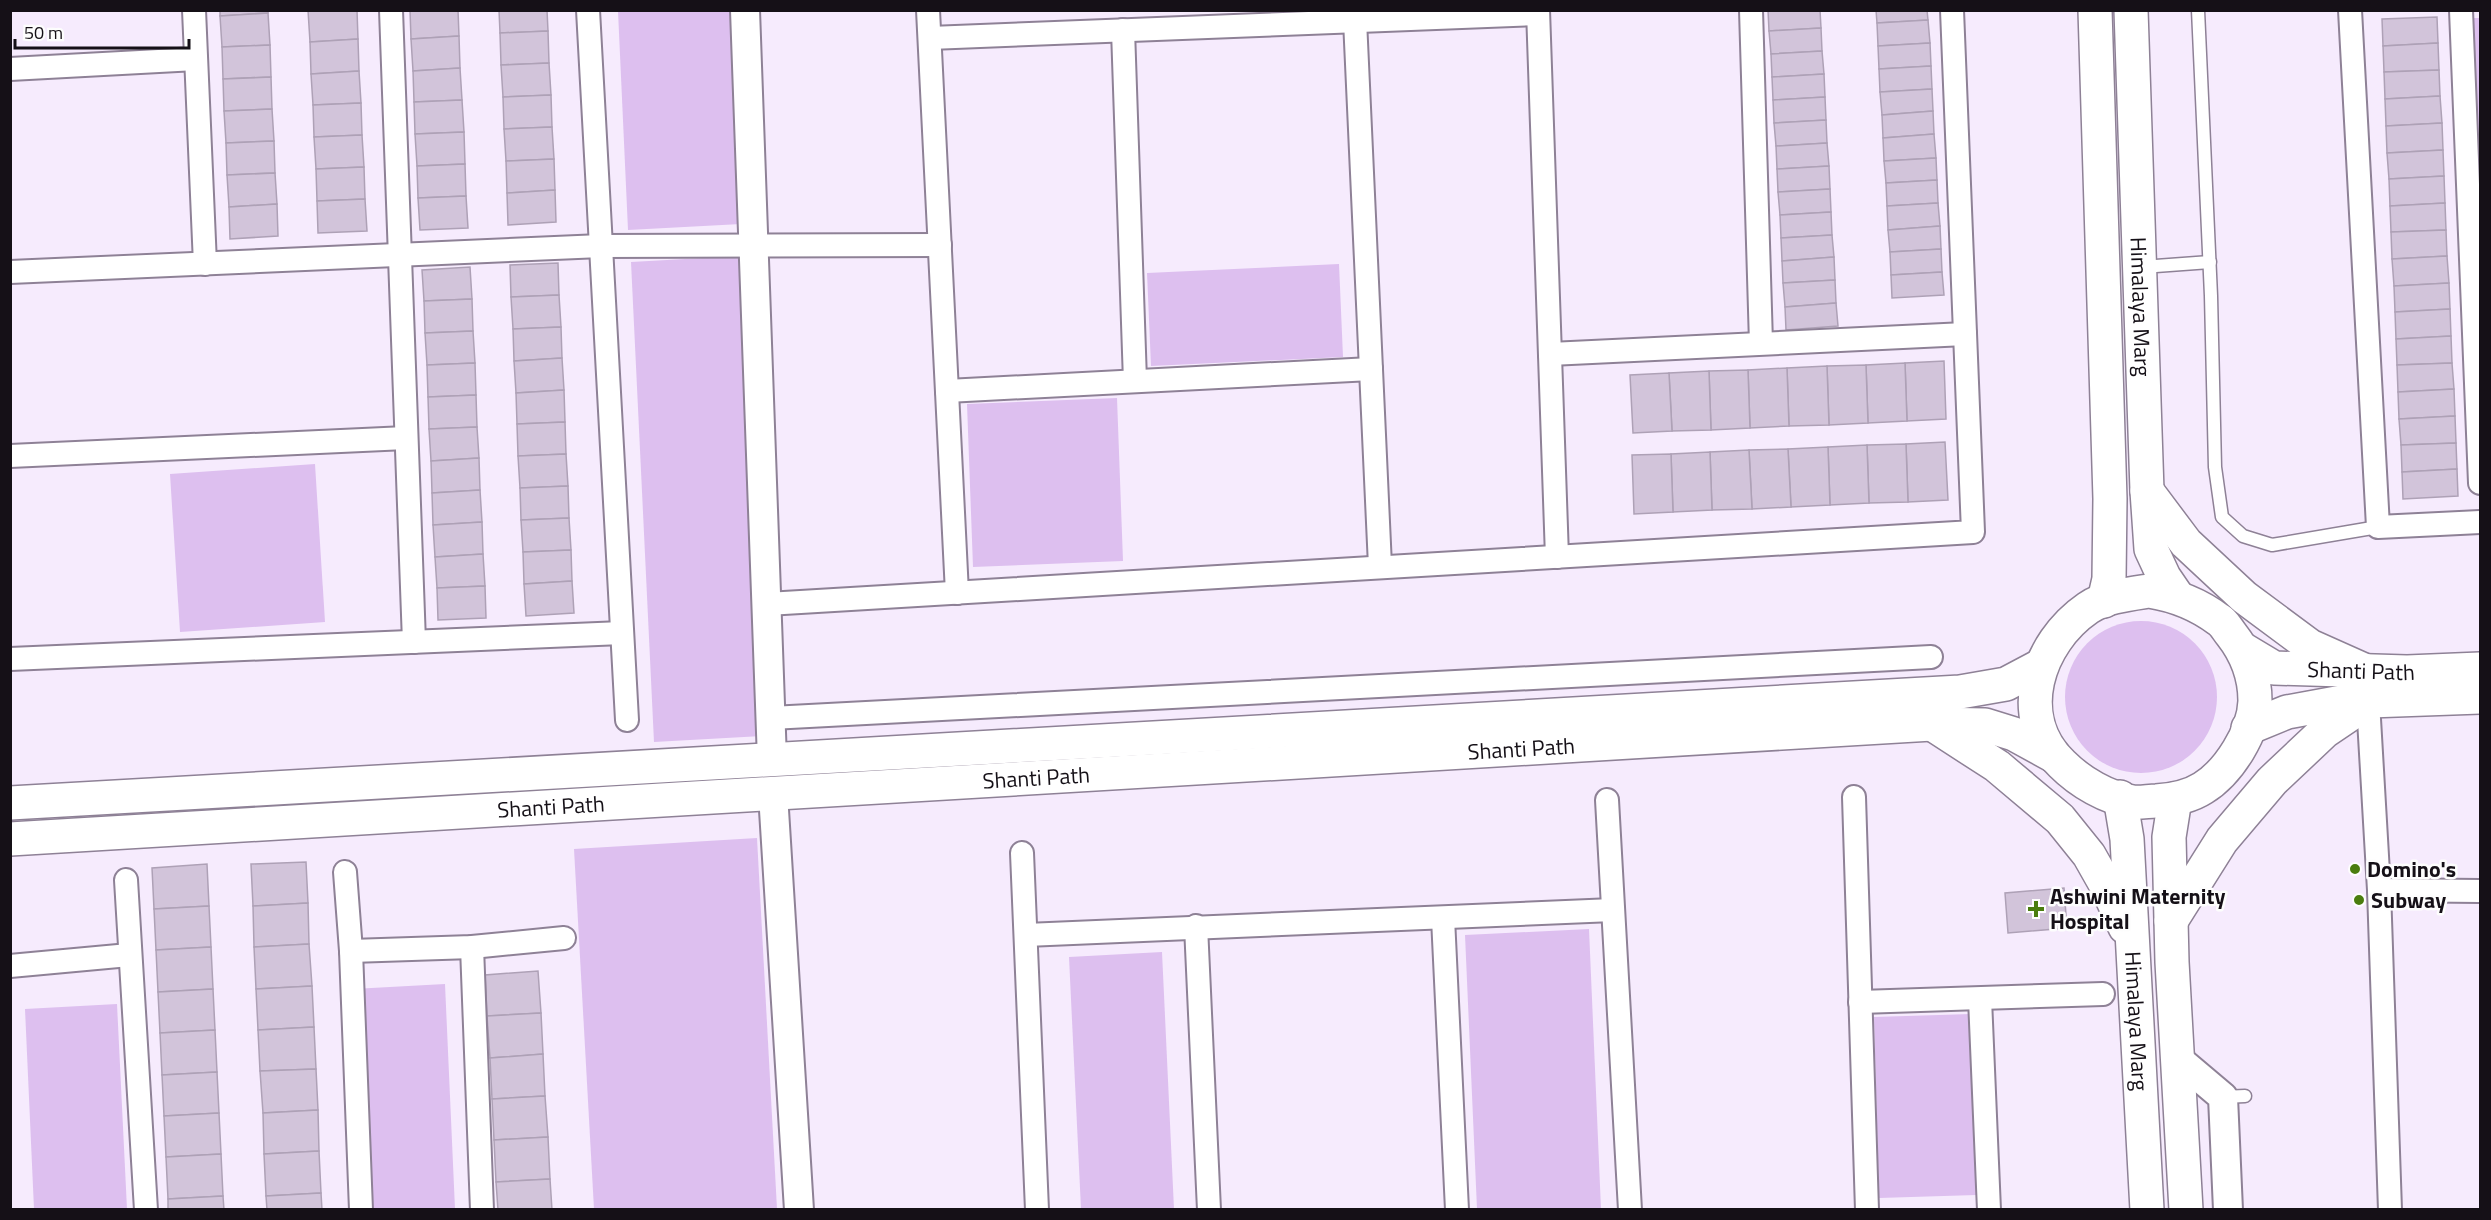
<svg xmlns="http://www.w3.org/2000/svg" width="2491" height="1220" font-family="'Titillium Web',sans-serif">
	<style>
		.green { fill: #ddbfef }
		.building { fill: #d2c4da; stroke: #aea1b6; stroke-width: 1.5 }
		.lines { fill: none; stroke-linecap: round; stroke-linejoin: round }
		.service-casing { stroke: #8e8196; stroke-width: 15 }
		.minor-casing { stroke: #8e8196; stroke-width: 26 }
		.tertiary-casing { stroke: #8e8196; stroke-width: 32 }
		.secondary-casing { stroke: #8e8196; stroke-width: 36 }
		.service { stroke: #fff; stroke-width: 12 }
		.minor { stroke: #fff; stroke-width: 22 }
		.tertiary { stroke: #fff; stroke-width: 28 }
		.secondary { stroke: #fff; stroke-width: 33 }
		.poi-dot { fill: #4a7d0e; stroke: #fdfdfd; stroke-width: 2 }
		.labels { text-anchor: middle; stroke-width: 5; stroke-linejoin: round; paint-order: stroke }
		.street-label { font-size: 22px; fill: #151017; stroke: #fdfdfd }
		.poi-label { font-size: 22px; font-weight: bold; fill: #151017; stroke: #fdfdfd; text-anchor: start }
	</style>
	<rect width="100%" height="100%" fill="#f6ebfd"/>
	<g class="green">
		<polygon points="618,11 731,11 741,224 628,230"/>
		<polygon points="2471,18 2480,18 2480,178 2477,178"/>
		<polygon points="739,256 762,736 654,742 631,262"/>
		<polygon points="1339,264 1343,357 1151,366 1147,273"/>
		<polygon points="1117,398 1123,561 973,567 967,404"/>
		<polygon points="315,464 325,622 180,632 170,474"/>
		<circle cx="2141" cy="697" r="76"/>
		<polygon points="757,838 777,1209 594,1209 574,849"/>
		<polygon points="1589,929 1601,1209 1477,1209 1465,935"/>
		<polygon points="1162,952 1174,1209 1081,1209 1069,957"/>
		<polygon points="445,984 455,1209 363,1209 353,989"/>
		<polygon points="117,1004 127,1209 34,1209 25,1009"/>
		<polygon points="1971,1014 1976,1195 1879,1198 1874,1017"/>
	</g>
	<g class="building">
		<polygon points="220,10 268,10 268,13 220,16"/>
		<polygon points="308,10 357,10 358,39 310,42"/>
		<polygon points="410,10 458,10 459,36 411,39"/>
		<polygon points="499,10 547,10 548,31 500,33"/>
		<polygon points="1768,10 1820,10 1821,28 1769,31"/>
		<polygon points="1876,10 1927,10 1928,20 1877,23"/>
		<polygon points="268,13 270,45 222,47 220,16"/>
		<polygon points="2437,17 2438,43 2383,46 2382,19"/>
		<polygon points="1928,20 1930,43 1878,46 1877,23"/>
		<polygon points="1821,28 1822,51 1771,54 1769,31"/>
		<polygon points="548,31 549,63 501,65 500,33"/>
		<polygon points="459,36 460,68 413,71 411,39"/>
		<polygon points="358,39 359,71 311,74 310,42"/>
		<polygon points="1930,43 1931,66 1879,69 1878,46"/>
		<polygon points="2438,43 2439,70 2384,72 2383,46"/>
		<polygon points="270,45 271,77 223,79 222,47"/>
		<polygon points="1822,51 1824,74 1772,77 1771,54"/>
		<polygon points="549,63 551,95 503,97 501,65"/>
		<polygon points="1931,66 1932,89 1880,92 1879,69"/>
		<polygon points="460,68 462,100 414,102 413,71"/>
		<polygon points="2439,70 2440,96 2385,99 2384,72"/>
		<polygon points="359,71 361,103 313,105 311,74"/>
		<polygon points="1824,74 1825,97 1773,100 1772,77"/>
		<polygon points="271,77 272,109 224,111 223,79"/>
		<polygon points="1932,89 1933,111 1882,115 1880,92"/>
		<polygon points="551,95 552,127 504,129 503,97"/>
		<polygon points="2440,96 2442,123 2386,126 2385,99"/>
		<polygon points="1825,97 1826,120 1774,123 1773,100"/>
		<polygon points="462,100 464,132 415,134 414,102"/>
		<polygon points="361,103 362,135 314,137 313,105"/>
		<polygon points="272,109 274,141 226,143 224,111"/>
		<polygon points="1933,111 1934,134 1883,138 1882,115"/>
		<polygon points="1826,120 1827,143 1776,146 1774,123"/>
		<polygon points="2442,123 2443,150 2387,153 2386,126"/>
		<polygon points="552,127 554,159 506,161 504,129"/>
		<polygon points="464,132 465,164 417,166 415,134"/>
		<polygon points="1934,134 1936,158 1884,161 1883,138"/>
		<polygon points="362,135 364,167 316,169 314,137"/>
		<polygon points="274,141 275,173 227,175 226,143"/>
		<polygon points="1827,143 1829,166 1777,169 1776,146"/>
		<polygon points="2443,150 2444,176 2389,179 2387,153"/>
		<polygon points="1936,158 1937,180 1886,183 1884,161"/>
		<polygon points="554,159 555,190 507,193 506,161"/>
		<polygon points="465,164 466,196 418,198 417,166"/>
		<polygon points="1829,166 1830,189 1778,192 1777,169"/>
		<polygon points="364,167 365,199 317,201 316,169"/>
		<polygon points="275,173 277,204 229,207 227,175"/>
		<polygon points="2444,176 2445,203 2390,206 2389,179"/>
		<polygon points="1937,180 1938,203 1887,206 1886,183"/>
		<polygon points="1830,189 1831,212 1780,215 1778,192"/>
		<polygon points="555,190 556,222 508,225 507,193"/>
		<polygon points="466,196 468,228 420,230 418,198"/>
		<polygon points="365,199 367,231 318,233 317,201"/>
		<polygon points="1938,203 1940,226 1888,230 1887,206"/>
		<polygon points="2445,203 2446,230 2391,232 2390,206"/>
		<polygon points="277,204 278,236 230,239 229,207"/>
		<polygon points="1831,212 1832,235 1781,238 1780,215"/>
		<polygon points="1940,226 1941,249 1890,252 1888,230"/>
		<polygon points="2446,230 2447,256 2392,259 2391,232"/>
		<polygon points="1832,235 1834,257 1782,261 1781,238"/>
		<polygon points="1941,249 1942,272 1891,275 1890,252"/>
		<polygon points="2447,256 2449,283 2394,286 2392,259"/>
		<polygon points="1834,257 1835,280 1783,283 1782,261"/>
		<polygon points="558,263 559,295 511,297 510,265"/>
		<polygon points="470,267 472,299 424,301 422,270"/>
		<polygon points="1942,272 1944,295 1892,298 1891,275"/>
		<polygon points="1835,280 1836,303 1785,307 1783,283"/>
		<polygon points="2449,283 2450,309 2395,312 2394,286"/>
		<polygon points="559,295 561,327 513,329 511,297"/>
		<polygon points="472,299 473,331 425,333 424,301"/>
		<polygon points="1836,303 1838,326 1786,330 1785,307"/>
		<polygon points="2450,309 2451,336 2396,339 2395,312"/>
		<polygon points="561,327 562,358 514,361 513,329"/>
		<polygon points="473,331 475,363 427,365 425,333"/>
		<polygon points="2451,336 2452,363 2397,365 2396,339"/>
		<polygon points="562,358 564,390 516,393 514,361"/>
		<polygon points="1944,361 1946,419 1907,421 1905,363"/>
		<polygon points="475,363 476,395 428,397 427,365"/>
		<polygon points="1905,363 1907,421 1868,423 1866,365"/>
		<polygon points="2452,363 2454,389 2398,392 2397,365"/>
		<polygon points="1866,365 1868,423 1829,425 1827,366"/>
		<polygon points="1827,366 1829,425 1789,426 1787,368"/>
		<polygon points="1787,368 1789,426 1750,428 1748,370"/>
		<polygon points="1748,370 1750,428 1711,430 1709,371"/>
		<polygon points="1709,371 1711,430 1672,431 1669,373"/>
		<polygon points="1669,373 1672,431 1633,433 1630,375"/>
		<polygon points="2454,389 2455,416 2399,419 2398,392"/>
		<polygon points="564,390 565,422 517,424 516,393"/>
		<polygon points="476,395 477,427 429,429 428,397"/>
		<polygon points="2455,416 2456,443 2401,445 2399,419"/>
		<polygon points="565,422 566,454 518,456 517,424"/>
		<polygon points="477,427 479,458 431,461 429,429"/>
		<polygon points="1945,442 1948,500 1908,502 1906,444"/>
		<polygon points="2456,443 2457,469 2402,472 2401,445"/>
		<polygon points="1906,444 1908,502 1869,503 1867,445"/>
		<polygon points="1867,445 1869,503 1830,505 1828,447"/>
		<polygon points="1828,447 1830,505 1791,507 1788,449"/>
		<polygon points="1788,449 1791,507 1752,509 1749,450"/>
		<polygon points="1749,450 1752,509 1712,510 1710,452"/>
		<polygon points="1710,452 1712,510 1673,512 1671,454"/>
		<polygon points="566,454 568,486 520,488 518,456"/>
		<polygon points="1671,454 1673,512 1634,514 1632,455"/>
		<polygon points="479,458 480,490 432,493 431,461"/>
		<polygon points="2457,469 2458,496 2403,499 2402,472"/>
		<polygon points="568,486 569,518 521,520 520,488"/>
		<polygon points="480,490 482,522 433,525 432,493"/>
		<polygon points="569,518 571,550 523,552 521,520"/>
		<polygon points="482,522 483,554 435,557 433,525"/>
		<polygon points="571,550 572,581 524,584 523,552"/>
		<polygon points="483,554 485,586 437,588 435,557"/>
		<polygon points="572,581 574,613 526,616 524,584"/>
		<polygon points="485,586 486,618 438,620 437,588"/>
		<polygon points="306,862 308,903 253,906 251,864"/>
		<polygon points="207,864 209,906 154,909 152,868"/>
		<polygon points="2064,888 2067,928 2008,933 2005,893"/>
		<polygon points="308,903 309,944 254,947 253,906"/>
		<polygon points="209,906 211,947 156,950 154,909"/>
		<polygon points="309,944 312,986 256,989 254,947"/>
		<polygon points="211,947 213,989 158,992 156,950"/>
		<polygon points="538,971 541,1013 487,1016 485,975"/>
		<polygon points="312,986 314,1027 258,1030 256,989"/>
		<polygon points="213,989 215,1030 160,1033 158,992"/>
		<polygon points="541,1013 543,1054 490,1058 487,1016"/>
		<polygon points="314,1027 316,1069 260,1071 258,1030"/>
		<polygon points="215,1030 217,1072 162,1075 160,1033"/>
		<polygon points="543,1054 545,1096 492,1099 490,1058"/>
		<polygon points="316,1069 318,1110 263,1113 260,1071"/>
		<polygon points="217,1072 219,1113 164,1116 162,1075"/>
		<polygon points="545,1096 548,1137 494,1140 492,1099"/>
		<polygon points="318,1110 319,1151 264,1154 263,1113"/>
		<polygon points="219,1113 221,1154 166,1157 164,1116"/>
		<polygon points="548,1137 550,1179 496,1182 494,1140"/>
		<polygon points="319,1151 321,1193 266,1196 264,1154"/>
		<polygon points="221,1154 223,1196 168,1199 166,1157"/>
		<polygon points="550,1179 552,1210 498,1210 496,1182"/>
		<polygon points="321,1193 322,1210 267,1210 266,1196"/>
		<polygon points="223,1196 224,1210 168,1210 168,1199"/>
	</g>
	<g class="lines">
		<defs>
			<g id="service">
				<polyline points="2198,10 2211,296 2215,467 2222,517 2243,536 2272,545 2378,527"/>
				<polyline points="2142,267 2210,262"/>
				<polyline points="2223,1097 2245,1096"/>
			</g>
			<g id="minor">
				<polyline points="194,10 205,264"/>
				<polyline points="391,10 414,642"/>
				<polyline points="588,10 627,720"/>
				<polyline points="928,10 957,593"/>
				<polyline points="1538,10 1557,557"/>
				<polyline points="1751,10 1761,343"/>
				<polyline points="2350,10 2378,527 2480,522"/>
				<polyline points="2461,10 2480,483"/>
				<polyline points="1355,20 1380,566"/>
				<polyline points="1123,30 1135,381"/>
				<polyline points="930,38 1538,14"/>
				<polyline points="10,69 196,59"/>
				<polyline points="10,272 601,246 940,245"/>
				<polyline points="1550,354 1965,334"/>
				<polyline points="947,391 1371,369"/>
				<polyline points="10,456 406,438"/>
				<polyline points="767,604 1973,532 1952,10"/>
				<polyline points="10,659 622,633"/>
				<polyline points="2368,702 2379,890 2390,1210"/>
				<polyline points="771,718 1931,657"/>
				<polyline points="1854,797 1867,1210"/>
				<polyline points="1607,800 1630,1210"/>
				<polyline points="1022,853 1037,1210"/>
				<polyline points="345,872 351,951 361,1210"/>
				<polyline points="126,880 146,1210"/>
				<polyline points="2379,890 2480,891"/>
				<polyline points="1443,918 1457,1210"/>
				<polyline points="1196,926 1209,1210"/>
				<polyline points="1026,935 1613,910"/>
				<polyline points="472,947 482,1210"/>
				<polyline points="351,951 472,947 564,938"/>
				<polyline points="10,966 129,955"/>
				<polyline points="1980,999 1989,1210"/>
				<polyline points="1860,1002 2103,994"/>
			</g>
			<g id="tertiary">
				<polyline points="745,10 772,760"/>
				<polyline points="773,794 799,1210"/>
				<polyline points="2178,1059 2223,1097 2228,1210"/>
			</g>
			<g id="secondary">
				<polyline points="2095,10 2110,499 2109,579 2104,601"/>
				<path id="s1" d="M 2131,10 L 2147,491 L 2151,549 L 2164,577 L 2177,596"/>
				<polyline points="2147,491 2186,543 2244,597 2310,646 2366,671"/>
				<path d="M 2149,591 C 2174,595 2198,604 2219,620 C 2224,623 2227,629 2231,634 C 2246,653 2255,676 2255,701 C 2254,732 2229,772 2203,788 C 2189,797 2172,800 2156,801 C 2149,801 2140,803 2133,802 C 2107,798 2080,782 2062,764 C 2013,717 2037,643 2088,608 C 2104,597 2129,594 2149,591 Z"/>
				<path id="s2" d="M 2244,650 L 2274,668 L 2407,672 L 2480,669"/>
				<polyline points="1932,724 1997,766 2060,819 2089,855 2106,885 2125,927"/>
				<polyline points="2248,728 2287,712 2342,702 2480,697"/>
				<path id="s3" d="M 2120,797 L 2127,839 L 2147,1210"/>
				<polyline points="2175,799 2169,837 2172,962 2186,1210"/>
				<polyline points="10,803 1960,692 2006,684 2040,666"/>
				<path id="s4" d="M 10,839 L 1932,724 L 1985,725 L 2014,734 L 2054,756"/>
				<polyline points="2171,921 2222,840 2272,781 2325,731 2368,702"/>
			</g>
		</defs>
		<use href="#service" class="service-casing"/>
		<use href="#minor" class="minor-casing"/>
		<use href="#tertiary" class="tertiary-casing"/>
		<use href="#secondary" class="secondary-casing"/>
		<use href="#service" class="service"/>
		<use href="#minor" class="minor"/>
		<use href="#tertiary" class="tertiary"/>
		<use href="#secondary" class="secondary"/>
	</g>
	<g class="poi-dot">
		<circle cx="2355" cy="869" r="6"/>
		<circle cx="2359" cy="900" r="6"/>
		<path d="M2033 900h6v6h6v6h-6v6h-6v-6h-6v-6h6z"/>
	</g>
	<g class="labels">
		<g class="street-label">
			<text dy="8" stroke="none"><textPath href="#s1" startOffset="297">Himalaya Marg</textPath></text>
			<text dy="8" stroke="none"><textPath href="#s2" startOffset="122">Shanti Path</textPath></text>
			<text dy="8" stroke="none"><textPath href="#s4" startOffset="1514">Shanti Path</textPath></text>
			<text dy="8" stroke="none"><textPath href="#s4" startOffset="1028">Shanti Path</textPath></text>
			<text dy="8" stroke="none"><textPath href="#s4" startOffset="542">Shanti Path</textPath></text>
			<text dy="8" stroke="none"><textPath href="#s3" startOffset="225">Himalaya Marg</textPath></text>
		</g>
		<g class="poi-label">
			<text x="2367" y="877">Domino's</text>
			<text x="2050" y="904">Ashwini Maternity<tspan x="2050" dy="25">Hospital</tspan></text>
			<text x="2371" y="908">Subway</text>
		</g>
	</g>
	<rect width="2491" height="1220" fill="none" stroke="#151017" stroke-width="24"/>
	<path d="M15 39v9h174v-9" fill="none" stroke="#151017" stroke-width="3"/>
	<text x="24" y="39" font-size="18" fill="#151017" stroke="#fdfdfd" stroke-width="4.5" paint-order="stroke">50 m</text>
</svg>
